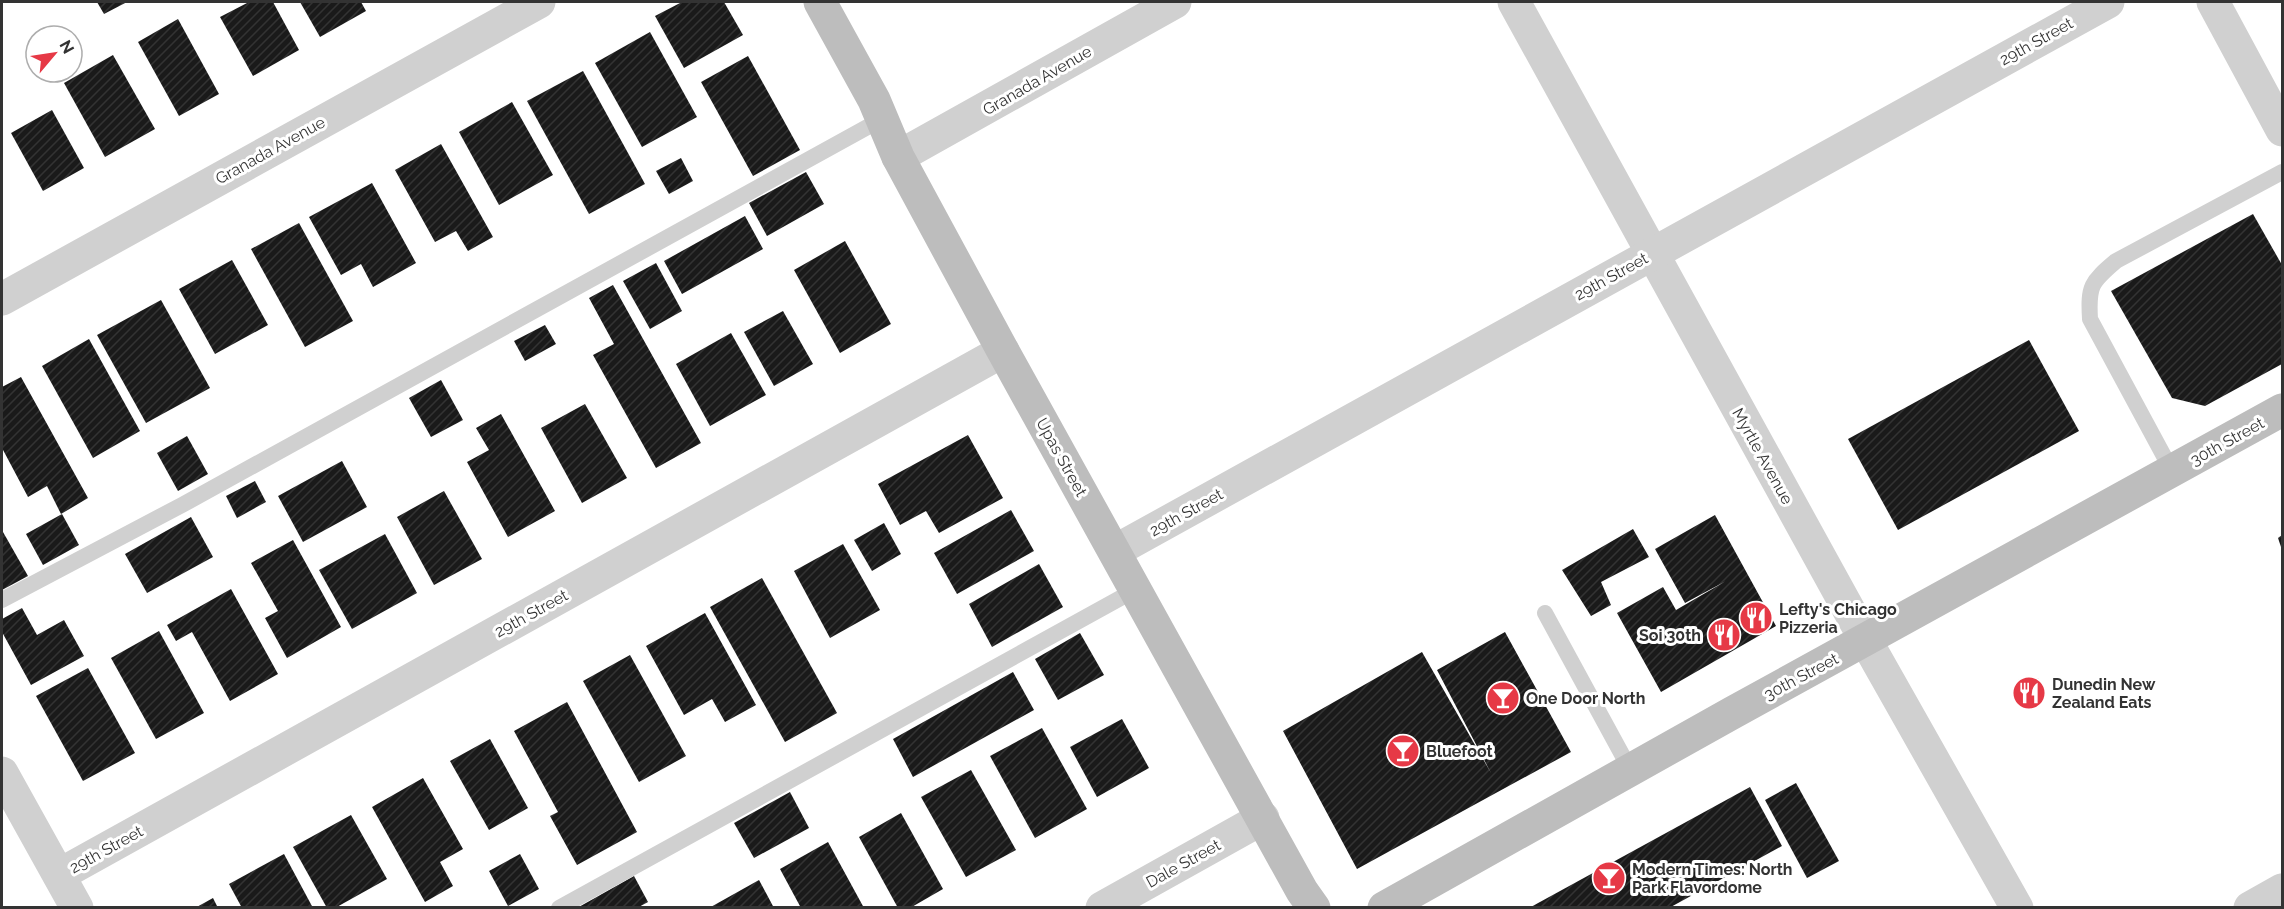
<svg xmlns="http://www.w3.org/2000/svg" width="2284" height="909" font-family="Raleway,sans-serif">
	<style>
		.building { fill: url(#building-hatch) }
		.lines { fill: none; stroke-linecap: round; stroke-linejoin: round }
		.service { stroke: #d0d0d0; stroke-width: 16 }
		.minor { stroke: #d0d0d0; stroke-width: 33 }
		.tertiary { stroke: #d0d0d0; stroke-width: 33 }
		.secondary { stroke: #bdbdbd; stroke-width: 33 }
		.labels { text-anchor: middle; stroke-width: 6; stroke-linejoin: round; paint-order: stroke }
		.street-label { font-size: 16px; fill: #333; stroke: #fff }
		.poi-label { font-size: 16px; font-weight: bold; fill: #333; stroke: #fff; text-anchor: start }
	</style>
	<defs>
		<pattern id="building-hatch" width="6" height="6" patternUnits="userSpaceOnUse" patternTransform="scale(1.5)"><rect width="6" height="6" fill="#1a1a1a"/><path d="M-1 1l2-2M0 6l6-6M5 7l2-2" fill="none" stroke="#333"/></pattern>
	</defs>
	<rect width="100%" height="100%" fill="#fff"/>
	<g class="building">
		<polygon points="97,2 127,2 104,14"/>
		<polygon points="249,2 273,2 299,50 253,76 220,17"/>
		<polygon points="300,2 361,2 366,11 320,37"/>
		<polygon points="682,2 724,2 743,35 684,68 655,16"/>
		<polygon points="178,19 219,94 179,116 138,42"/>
		<polygon points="650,32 697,117 642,147 595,63"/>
		<polygon points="113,55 155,129 105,157 64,83"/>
		<polygon points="748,56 800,150 753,176 701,82"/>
		<polygon points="583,71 645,184 589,214 527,101"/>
		<polygon points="512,102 553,175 499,205 459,132"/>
		<polygon points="52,110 84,168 43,191 11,133"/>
		<polygon points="441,144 493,237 468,251 456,231 435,242 395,170"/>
		<polygon points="681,158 693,181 669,194 656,171"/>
		<polygon points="806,172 824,204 767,236 749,203"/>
		<polygon points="372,183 416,263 373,287 361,264 341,275 309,217"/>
		<polygon points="2253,214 2282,265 2282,364 2205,406 2172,398 2111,291"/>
		<polygon points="745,216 763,249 682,294 664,261"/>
		<polygon points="299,223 353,321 305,347 251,249"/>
		<polygon points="845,241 891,324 840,353 794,270"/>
		<polygon points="232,260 268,325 215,354 179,289"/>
		<polygon points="656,263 682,311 650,329 623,281"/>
		<polygon points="613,285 701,443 656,468 593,355 614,344 589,298"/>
		<polygon points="161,300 210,388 146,423 97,335"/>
		<polygon points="783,311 813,364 774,386 744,332"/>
		<polygon points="545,325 556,344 525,361 514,341"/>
		<polygon points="731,333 766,395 710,426 676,364"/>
		<polygon points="89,339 140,431 93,458 42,366"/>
		<polygon points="2029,340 2079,431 1898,530 1848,439"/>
		<polygon points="21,377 88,498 61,514 47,486 28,497 2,448 2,387"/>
		<polygon points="441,380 463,420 431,437 409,398"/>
		<polygon points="585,404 627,478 582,503 541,428"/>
		<polygon points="501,414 555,511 508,537 467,462 489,450 476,428"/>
		<polygon points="968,435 1003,498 939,533 926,511 900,525 878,484"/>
		<polygon points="187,436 208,474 178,491 157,453"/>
		<polygon points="342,461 367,507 303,542 278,496"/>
		<polygon points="255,481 266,502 237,518 226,496"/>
		<polygon points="444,491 482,559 434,585 397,517"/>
		<polygon points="1011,510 1034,551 957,594 934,553"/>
		<polygon points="62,514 79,545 43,565 26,534"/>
		<polygon points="1715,515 1776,626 1661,692 1617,613 1663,587 1676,610 1726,581 1685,603 1655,549"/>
		<polygon points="191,517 213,557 147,593 125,554"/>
		<polygon points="884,523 901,554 872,571 854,540"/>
		<polygon points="1633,529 1649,557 1601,582 1611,605 1591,616 1562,570"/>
		<polygon points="3,532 28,576 2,590 2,533"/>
		<polygon points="385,534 417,593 352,629 319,570"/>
		<polygon points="2282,535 2282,550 2278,538"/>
		<polygon points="293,540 341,627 287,658 265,618 278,611 251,563"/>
		<polygon points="843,544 880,610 830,638 794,571"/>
		<polygon points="1039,564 1063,607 992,647 969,604"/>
		<polygon points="762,578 837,713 785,742 710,607"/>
		<polygon points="231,589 278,674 230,701 192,632 176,641 167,625"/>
		<polygon points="22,608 37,635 64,620 84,656 31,685 2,632 2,619"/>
		<polygon points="705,613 756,705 725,722 712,699 684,715 646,646"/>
		<polygon points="159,631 204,713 156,739 111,658"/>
		<polygon points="1505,632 1571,752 1357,869 1283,731 1422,652 1491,773 1437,670"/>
		<polygon points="1080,633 1104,675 1058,700 1035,659"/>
		<polygon points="630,655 686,756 639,782 583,681"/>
		<polygon points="88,668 135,753 83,781 36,696"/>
		<polygon points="1013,672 1034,710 913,777 893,739"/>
		<polygon points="567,702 637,832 577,865 550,816 558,812 514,731"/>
		<polygon points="1122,719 1149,768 1097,797 1070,747"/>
		<polygon points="1042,728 1087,809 1035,838 990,756"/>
		<polygon points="490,739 528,808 489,830 450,761"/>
		<polygon points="971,770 1016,850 966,877 921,797"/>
		<polygon points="423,778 463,849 440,862 453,886 425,902 372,807"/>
		<polygon points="1796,783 1839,861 1807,878 1765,800"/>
		<polygon points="1750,787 1782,846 1669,908 1529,908"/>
		<polygon points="790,792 809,828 754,858 734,823"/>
		<polygon points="901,813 943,889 910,908 898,908 859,837"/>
		<polygon points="351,815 387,879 335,908 327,908 293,847"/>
		<polygon points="828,842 864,908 801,908 780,869"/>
		<polygon points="284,854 313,908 242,908 229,884"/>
		<polygon points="520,854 539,889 508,906 489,871"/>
		<polygon points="634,876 648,902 637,908 577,908"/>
		<polygon points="759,880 774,908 709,908"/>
		<polygon points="213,898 218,908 195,908"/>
	</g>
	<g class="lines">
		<g class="service">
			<path d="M 2172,471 L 2090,319 C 2088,286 2091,282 2116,261 L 2282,172"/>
			<polyline points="2,600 182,505 882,119"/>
			<polyline points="1545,613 1631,771"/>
			<polyline points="559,908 1135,590"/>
		</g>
		<g class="minor">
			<polyline points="1514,2 1866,641 2017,908"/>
			<polyline points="2213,2 2282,130"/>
			<polyline points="898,157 1175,2"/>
			<polyline points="2,299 539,2"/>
			<polyline points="1115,551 2108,2"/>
			<polyline points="59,875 1003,351"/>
			<polyline points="1102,908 1263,818"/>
			<polyline points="2250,908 2282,890"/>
		</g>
		<polyline class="tertiary" points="2,773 77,908"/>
		<g class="secondary">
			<polyline points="820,2 874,100 898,157 1003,351 1302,891 1314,908"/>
			<polyline points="1384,908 1732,713 2282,410"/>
		</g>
	</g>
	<defs>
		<symbol id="restaurant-disc" viewBox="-11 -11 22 22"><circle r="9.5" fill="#e63946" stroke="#fff"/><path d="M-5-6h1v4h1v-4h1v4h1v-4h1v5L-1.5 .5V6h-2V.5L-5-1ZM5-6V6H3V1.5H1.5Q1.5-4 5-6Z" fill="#fff"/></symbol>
		<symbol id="bar-disc" viewBox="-11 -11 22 22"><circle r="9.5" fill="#e63946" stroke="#fff"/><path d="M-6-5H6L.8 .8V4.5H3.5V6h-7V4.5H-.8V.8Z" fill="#fff"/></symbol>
	</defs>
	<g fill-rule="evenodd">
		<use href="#restaurant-disc" x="1737" y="599" width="38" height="38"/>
		<use href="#restaurant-disc" x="1705" y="616" width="38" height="38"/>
		<use href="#restaurant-disc" x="2010" y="674" width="38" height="38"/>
		<use href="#bar-disc" x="1484" y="679" width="38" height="38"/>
		<use href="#bar-disc" x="1384" y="732" width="38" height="38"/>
		<use href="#bar-disc" x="1590" y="859" width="38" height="38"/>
	</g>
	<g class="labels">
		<g class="street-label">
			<text transform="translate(2036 41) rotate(-29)" y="6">29th Street</text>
			<text transform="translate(1037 80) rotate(-30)" y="6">Granada Avenue</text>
			<text transform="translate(270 150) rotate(-29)" y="6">Granada Avenue</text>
			<text transform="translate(1611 276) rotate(-29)" y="6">29th Street</text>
			<text transform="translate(2227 441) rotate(-29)" y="6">30th Street</text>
			<text transform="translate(1763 456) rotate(61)" y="6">Myrtle Avenue</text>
			<text transform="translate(1062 457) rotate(61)" y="6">Upas Street</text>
			<text transform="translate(1186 512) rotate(-29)" y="6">29th Street</text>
			<text transform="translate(531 613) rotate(-29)" y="6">29th Street</text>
			<text transform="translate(1801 676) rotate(-28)" y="6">30th Street</text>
			<text transform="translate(106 849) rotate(-29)" y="6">29th Street</text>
			<text transform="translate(1183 863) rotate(-29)" y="6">Dale Street</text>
		</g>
		<g class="poi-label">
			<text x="1779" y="615">Lefty's Chicago<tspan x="1779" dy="18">Pizzeria</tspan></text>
			<text x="1701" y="641" text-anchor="end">Soi 30th</text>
			<text x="2052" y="690">Dunedin New<tspan x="2052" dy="18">Zealand Eats</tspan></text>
			<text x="1526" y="704">One Door North</text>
			<text x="1426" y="757">Bluefoot</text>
			<text x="1632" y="875">Modern Times: North<tspan x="1632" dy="18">Park Flavordome</tspan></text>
		</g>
	</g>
	<rect width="2284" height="909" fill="none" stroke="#333333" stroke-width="6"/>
	<g transform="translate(54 54) rotate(61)"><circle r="28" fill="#ffffff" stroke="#adadad" stroke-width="1.5"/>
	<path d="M0-4.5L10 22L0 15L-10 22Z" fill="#e63946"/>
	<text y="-9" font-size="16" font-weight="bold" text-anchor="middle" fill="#333333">N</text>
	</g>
</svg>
